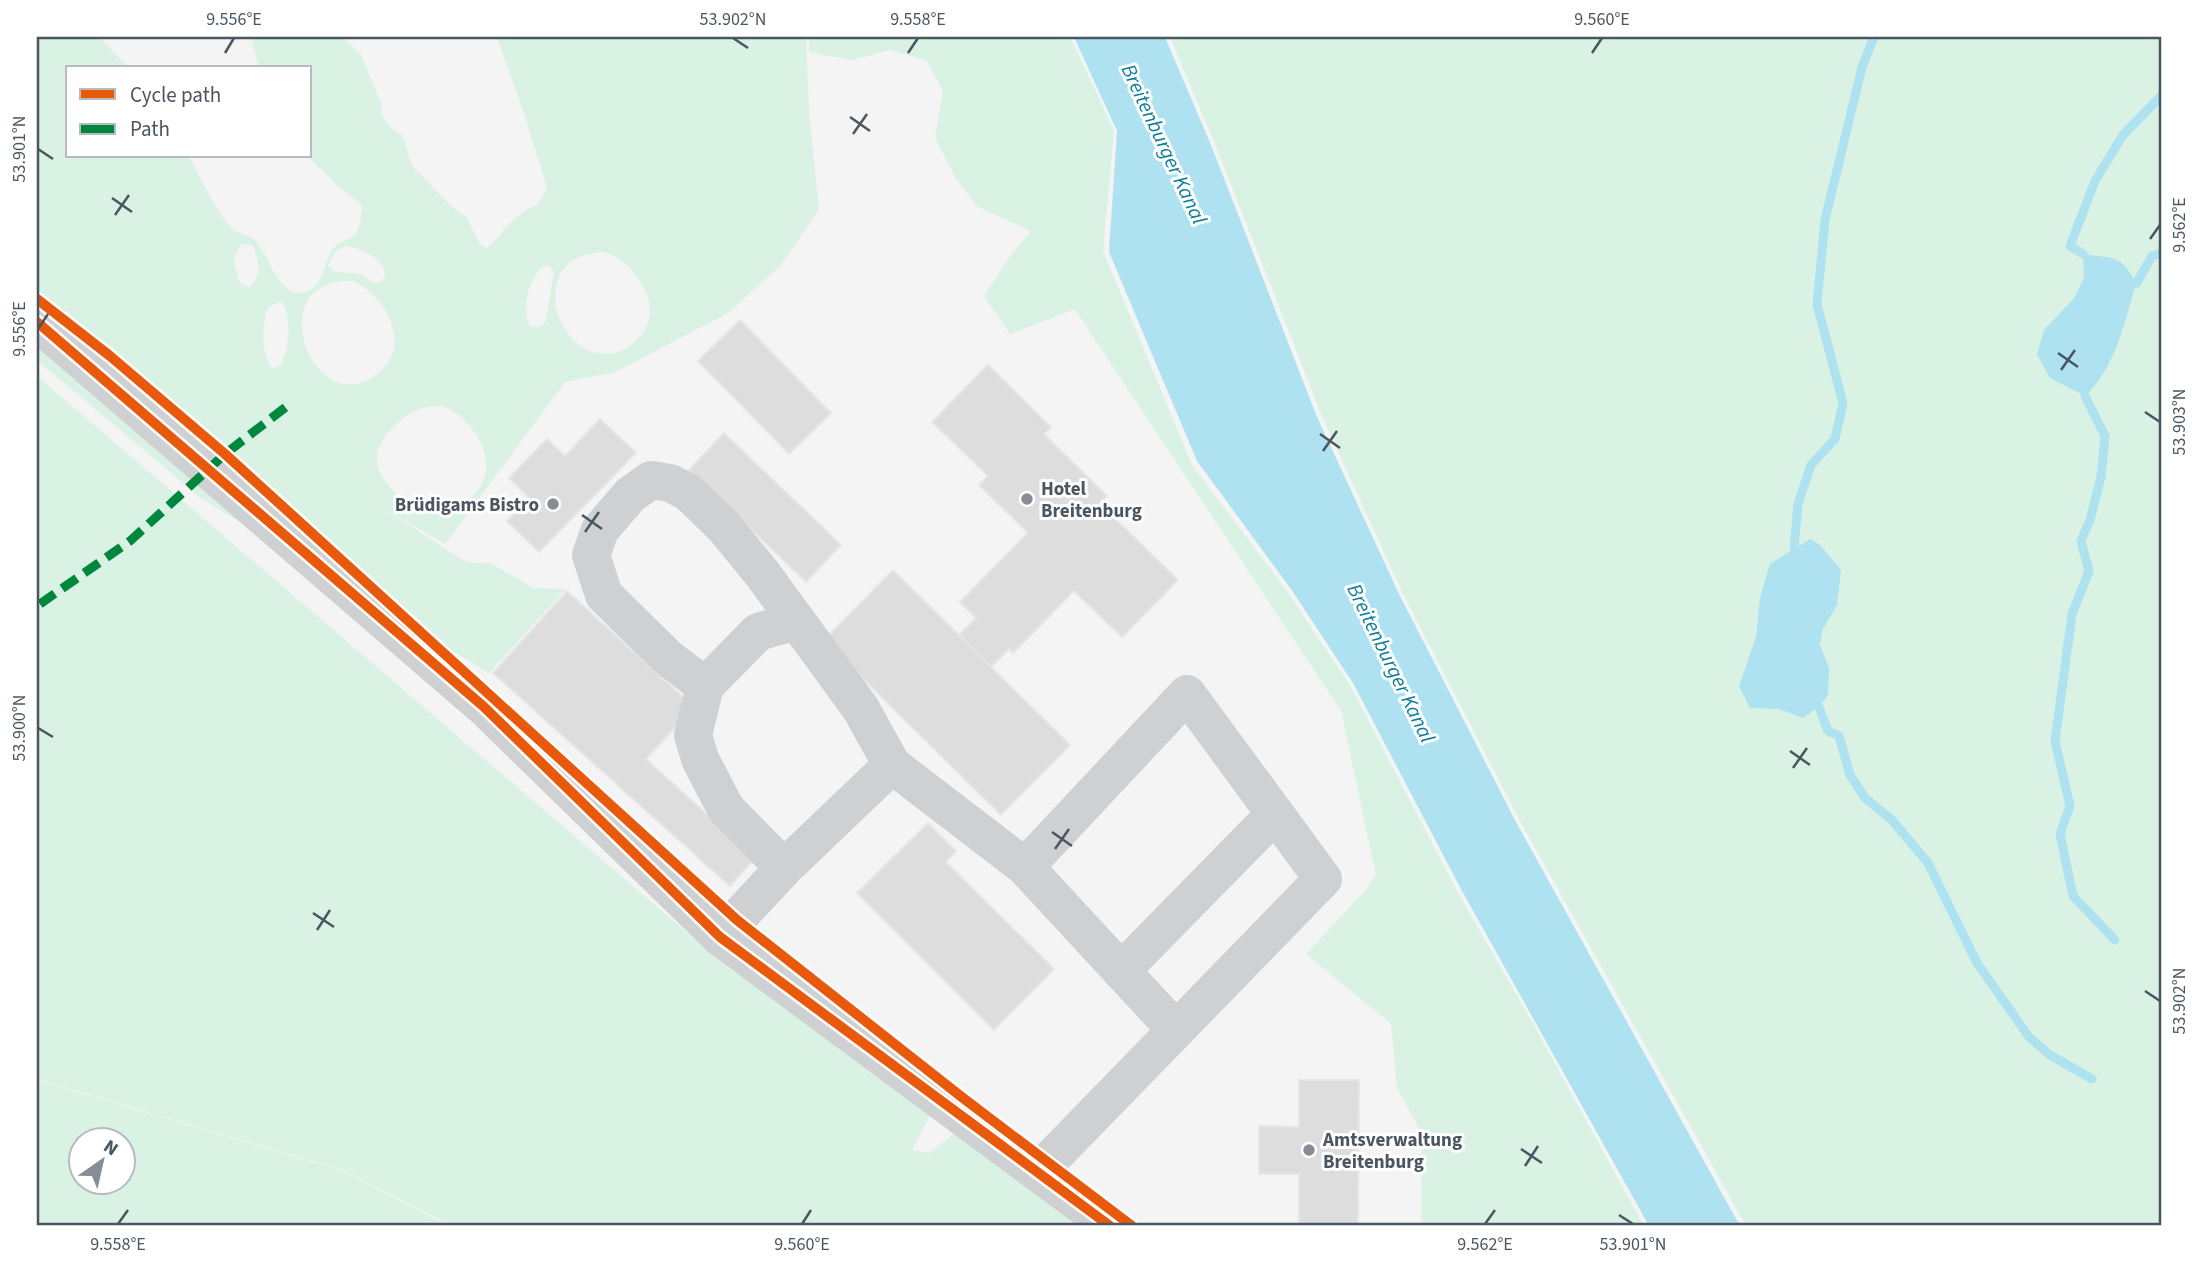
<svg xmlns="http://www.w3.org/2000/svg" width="2198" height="1263" font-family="'Source Sans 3',sans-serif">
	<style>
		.green { fill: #d9f2e3; fill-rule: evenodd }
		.water { fill: #aee2f0 }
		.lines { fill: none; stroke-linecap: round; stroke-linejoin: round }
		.stream { stroke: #aee2f0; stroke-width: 9 }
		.building { fill: #ddddde; stroke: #e5e6e7; stroke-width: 2 }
		.minor { stroke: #ced0d2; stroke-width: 38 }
		.quiet { stroke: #00873e; stroke-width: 9; stroke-dasharray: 18 9; stroke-linecap: butt }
		.cycleway-casing { stroke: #fff; stroke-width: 15 }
		.cycleway { stroke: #e8590c; stroke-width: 10 }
		.ticks { fill: none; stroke: #4a5661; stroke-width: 2.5 }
		.poi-dot { fill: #868d94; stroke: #fff; stroke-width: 2.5 }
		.labels { text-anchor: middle; stroke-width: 6; stroke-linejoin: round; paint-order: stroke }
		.poi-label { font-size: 19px; font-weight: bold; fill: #4a5661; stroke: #fff; text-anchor: start }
		.water-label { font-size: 21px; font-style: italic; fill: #0c7c9b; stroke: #fff }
		.neatline { fill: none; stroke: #4a5661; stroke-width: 2.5 }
		.ticks-label { font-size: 18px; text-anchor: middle; fill: #4a5661 }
	</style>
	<rect width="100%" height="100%" fill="#f4f4f4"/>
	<g class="green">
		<path d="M 37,37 L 99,37 L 129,68 L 68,68 L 68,156 L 188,156 C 200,175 217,215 233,229 C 240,235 250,234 256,241 C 268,254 282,306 310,290 C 324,282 323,267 330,254 C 343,229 360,253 362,205 L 338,186 L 307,156 L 310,156 L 310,68 L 259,68 L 251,37 L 343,37 L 361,55 L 381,103 L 382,116 L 391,128 L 402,135 L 412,166 L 452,207 L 467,218 L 480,244 L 487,248 C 506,231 512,214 537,205 L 547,188 L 524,113 L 497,37 L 806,37 L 809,112 L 819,210 L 780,266 L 728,313 L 616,372 L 565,382 L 445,544 L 383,508 L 466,562 L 492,564 L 533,588 L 566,589 L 489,673 L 202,499 L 37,360 ZM 243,244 L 251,245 L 254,248 C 259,264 263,275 249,288 L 239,282 C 235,268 230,255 243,244 ZM 346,246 C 362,248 387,260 385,278 L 376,284 C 371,282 366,277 361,275 C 349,270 336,277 328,265 L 336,251 ZM 598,252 C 621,251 643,280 649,301 C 652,316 648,329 637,340 C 586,387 529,304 568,264 C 576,256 588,255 598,252 ZM 549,266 L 554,271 L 546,321 L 539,327 L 530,326 C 521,307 528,282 542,267 ZM 353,281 C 391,299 415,352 371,378 C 309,415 261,277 353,281 ZM 280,301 C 293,311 289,353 280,366 L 273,368 C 260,356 263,325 267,309 ZM 443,406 C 457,412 466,421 475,433 C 518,495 427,544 386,482 C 384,478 379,473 378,468 C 370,442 403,412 427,407 C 431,406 438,407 443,406 Z"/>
		<polygon points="809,37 1070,37 1114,130 1103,251 1192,465 1287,591 1350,685 1457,891 1532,1022 1644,1226 1421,1226 1422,1134 1397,1088 1391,1024 1306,954 1365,891 1376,875 1341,711 1075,309 1010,334 984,296 1009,258 1031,231 978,207 956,179 935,138 943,91 927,61 891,50 851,60 809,52"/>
		<polygon points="1170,37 2161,37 2161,1226 1746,1226 1520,821 1402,592 1322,416 1215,144"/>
		<polygon points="37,376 726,966 933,1110 912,1150 929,1153 961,1128 1086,1226 452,1226 343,1170 37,1079"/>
		<path d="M 37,1080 L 343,1171 L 449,1226 L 37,1226 ZM 80,1140 L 122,1140 L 122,1182 L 80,1182 Z"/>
	</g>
	<g class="water">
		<polygon points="1074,37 1165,37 1211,145 1317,417 1399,594 1516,822 1740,1226 1649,1226 1461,889 1353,683 1291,589 1197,461 1109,252 1117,131"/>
		<path d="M 2083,254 C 2114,259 2121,253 2136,284 C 2124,323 2116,367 2085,396 L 2050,378 L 2037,354 L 2044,330 L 2074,298 L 2084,278 Z"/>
		<polygon points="1810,539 1820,545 1841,570 1837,605 1822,631 1820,645 1829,668 1828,695 1819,707 1803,718 1779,709 1750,708 1739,686 1756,637 1760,598 1770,564"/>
	</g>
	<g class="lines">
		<g class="stream">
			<polyline points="2083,254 2070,246 2095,181 2123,135 2161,96"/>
			<polyline points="2136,284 2152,256 2161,253"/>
			<polyline points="2085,396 2105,436 2101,477 2090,520 2081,541 2089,571 2072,614 2055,741 2070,806 2060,834 2073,896 2115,940"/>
			<polyline points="1794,548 1798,504 1811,465 1835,439 1843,403 1817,304 1825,220 1862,67 1874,37"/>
			<polyline points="1819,707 1828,731 1839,736 1850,775 1865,798 1892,820 1928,863 1977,963 2029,1037 2050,1055 2092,1079"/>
		</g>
	</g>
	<g class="building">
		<polygon points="740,320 831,413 789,454 698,361"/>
		<polygon points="988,365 1051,427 1044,434 1107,496 1099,503 1178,580 1122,637 1074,591 1013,653 1009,649 991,667 959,635 976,618 960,602 1028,533 979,485 988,476 932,422"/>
		<polygon points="600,419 636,453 539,552 507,521 529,498 509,478 547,439 565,456"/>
		<polygon points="724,433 841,545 806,582 689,470"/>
		<polygon points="893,570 1070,745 1001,815 824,640"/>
		<polygon points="567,591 694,707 646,759 755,858 730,886 493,673"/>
		<polygon points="928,823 956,851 946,862 1054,969 994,1030 857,893"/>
		<polygon points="1299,1080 1359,1080 1358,1226 1299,1226 1299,1174 1259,1174 1259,1126 1299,1127"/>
	</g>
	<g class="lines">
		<g class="minor">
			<polyline points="37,322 483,706 720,937 1110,1226"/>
			<polyline points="705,686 667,657 604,595 591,555 600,530 630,495 651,480 670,483 688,492 724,527 761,572 861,709 892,765 1025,867 1176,1030"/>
			<polyline points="1025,867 1187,694 1323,879 1038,1172"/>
			<polyline points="784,868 726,809 700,759 693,735 705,686 758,632 796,621"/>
			<polyline points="720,937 784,868 892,765"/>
			<polyline points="1121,971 1275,814"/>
		</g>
		<polyline class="quiet" points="40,604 130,541 225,454 291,403"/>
		<defs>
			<g id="cycleway">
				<polyline points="37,299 110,356 225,454 737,920 963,1098 1132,1226"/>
				<polyline points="37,322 483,706 720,937 1110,1226"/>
			</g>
		</defs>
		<use href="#cycleway" class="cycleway-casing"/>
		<use href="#cycleway" class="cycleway"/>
	</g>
	<path class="ticks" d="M 733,38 L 748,48M 225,53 L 234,38M 908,53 L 918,38M 1592,53 L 1602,38M 850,117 L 870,131M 853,134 L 867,114M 38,149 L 53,159M 112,198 L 132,212M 115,215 L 129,195M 2150,239 L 2160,225M 38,329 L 48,314M 2058,353 L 2078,367M 2061,370 L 2075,350M 2145,412 L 2160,422M 1320,434 L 1340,448M 1323,451 L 1337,431M 582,515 L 602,529M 585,532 L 599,512M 38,728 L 53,737M 1790,751 L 1810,765M 1793,768 L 1807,748M 1052,832 L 1072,846M 1055,849 L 1069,829M 313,913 L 334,927M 317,930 L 330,910M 2145,991 L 2160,1001M 1521,1149 L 1542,1163M 1525,1166 L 1538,1146M 1619,1215 L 1633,1224M 118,1224 L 128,1210M 802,1224 L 811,1210M 1485,1224 L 1495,1210"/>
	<g class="poi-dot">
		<circle cx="1027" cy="499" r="7"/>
		<circle cx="553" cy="504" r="7"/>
		<circle cx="1309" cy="1150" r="7"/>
	</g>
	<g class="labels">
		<g class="poi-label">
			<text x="1041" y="495">Hotel<tspan x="1041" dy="22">Breitenburg</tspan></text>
			<text x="539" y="511" text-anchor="end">Brüdigams Bistro</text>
			<text x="1323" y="1146">Amtsverwaltung<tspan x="1323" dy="22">Breitenburg</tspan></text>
		</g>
		<g class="water-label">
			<text transform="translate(1164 144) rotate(65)" y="7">Breitenburger Kanal</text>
			<text transform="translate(1391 663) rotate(64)" y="7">Breitenburger Kanal</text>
		</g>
	</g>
	<rect width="2198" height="1263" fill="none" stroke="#ffffff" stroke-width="77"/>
	<rect x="66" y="66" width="245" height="91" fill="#ffffff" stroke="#b7bbc0" stroke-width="2"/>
	<rect x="80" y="89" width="35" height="10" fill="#e8590c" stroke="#b7bbc0" stroke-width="2"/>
	<text x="130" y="102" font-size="21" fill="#4a5661">Cycle path</text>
	<rect x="80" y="124" width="35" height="10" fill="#00873e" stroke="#b7bbc0" stroke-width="2"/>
	<text x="130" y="136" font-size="21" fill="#4a5661">Path</text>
	<g transform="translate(102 1161) rotate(34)"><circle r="33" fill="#ffffff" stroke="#b7bbc0" stroke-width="2"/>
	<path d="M0-5L12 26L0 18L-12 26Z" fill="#868d94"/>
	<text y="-10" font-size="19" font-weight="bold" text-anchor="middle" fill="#4a5661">N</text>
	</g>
	<rect x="38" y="38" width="2122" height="1186" class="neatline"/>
	<g class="ticks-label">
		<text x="234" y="25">9.556°E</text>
		<text x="733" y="25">53.902°N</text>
		<text x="918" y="25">9.558°E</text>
		<text x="1602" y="25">9.560°E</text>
		<text transform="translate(19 149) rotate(-90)" y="6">53.901°N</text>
		<text transform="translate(2179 225) rotate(-90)" y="6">9.562°E</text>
		<text transform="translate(19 329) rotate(-90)" y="6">9.556°E</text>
		<text transform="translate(2179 422) rotate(-90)" y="6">53.903°N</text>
		<text transform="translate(19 728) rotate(-90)" y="6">53.900°N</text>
		<text transform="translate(2179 1001) rotate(-90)" y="6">53.902°N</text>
		<text x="118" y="1250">9.558°E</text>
		<text x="802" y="1250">9.560°E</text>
		<text x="1485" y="1250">9.562°E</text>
		<text x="1633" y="1250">53.901°N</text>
	</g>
</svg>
